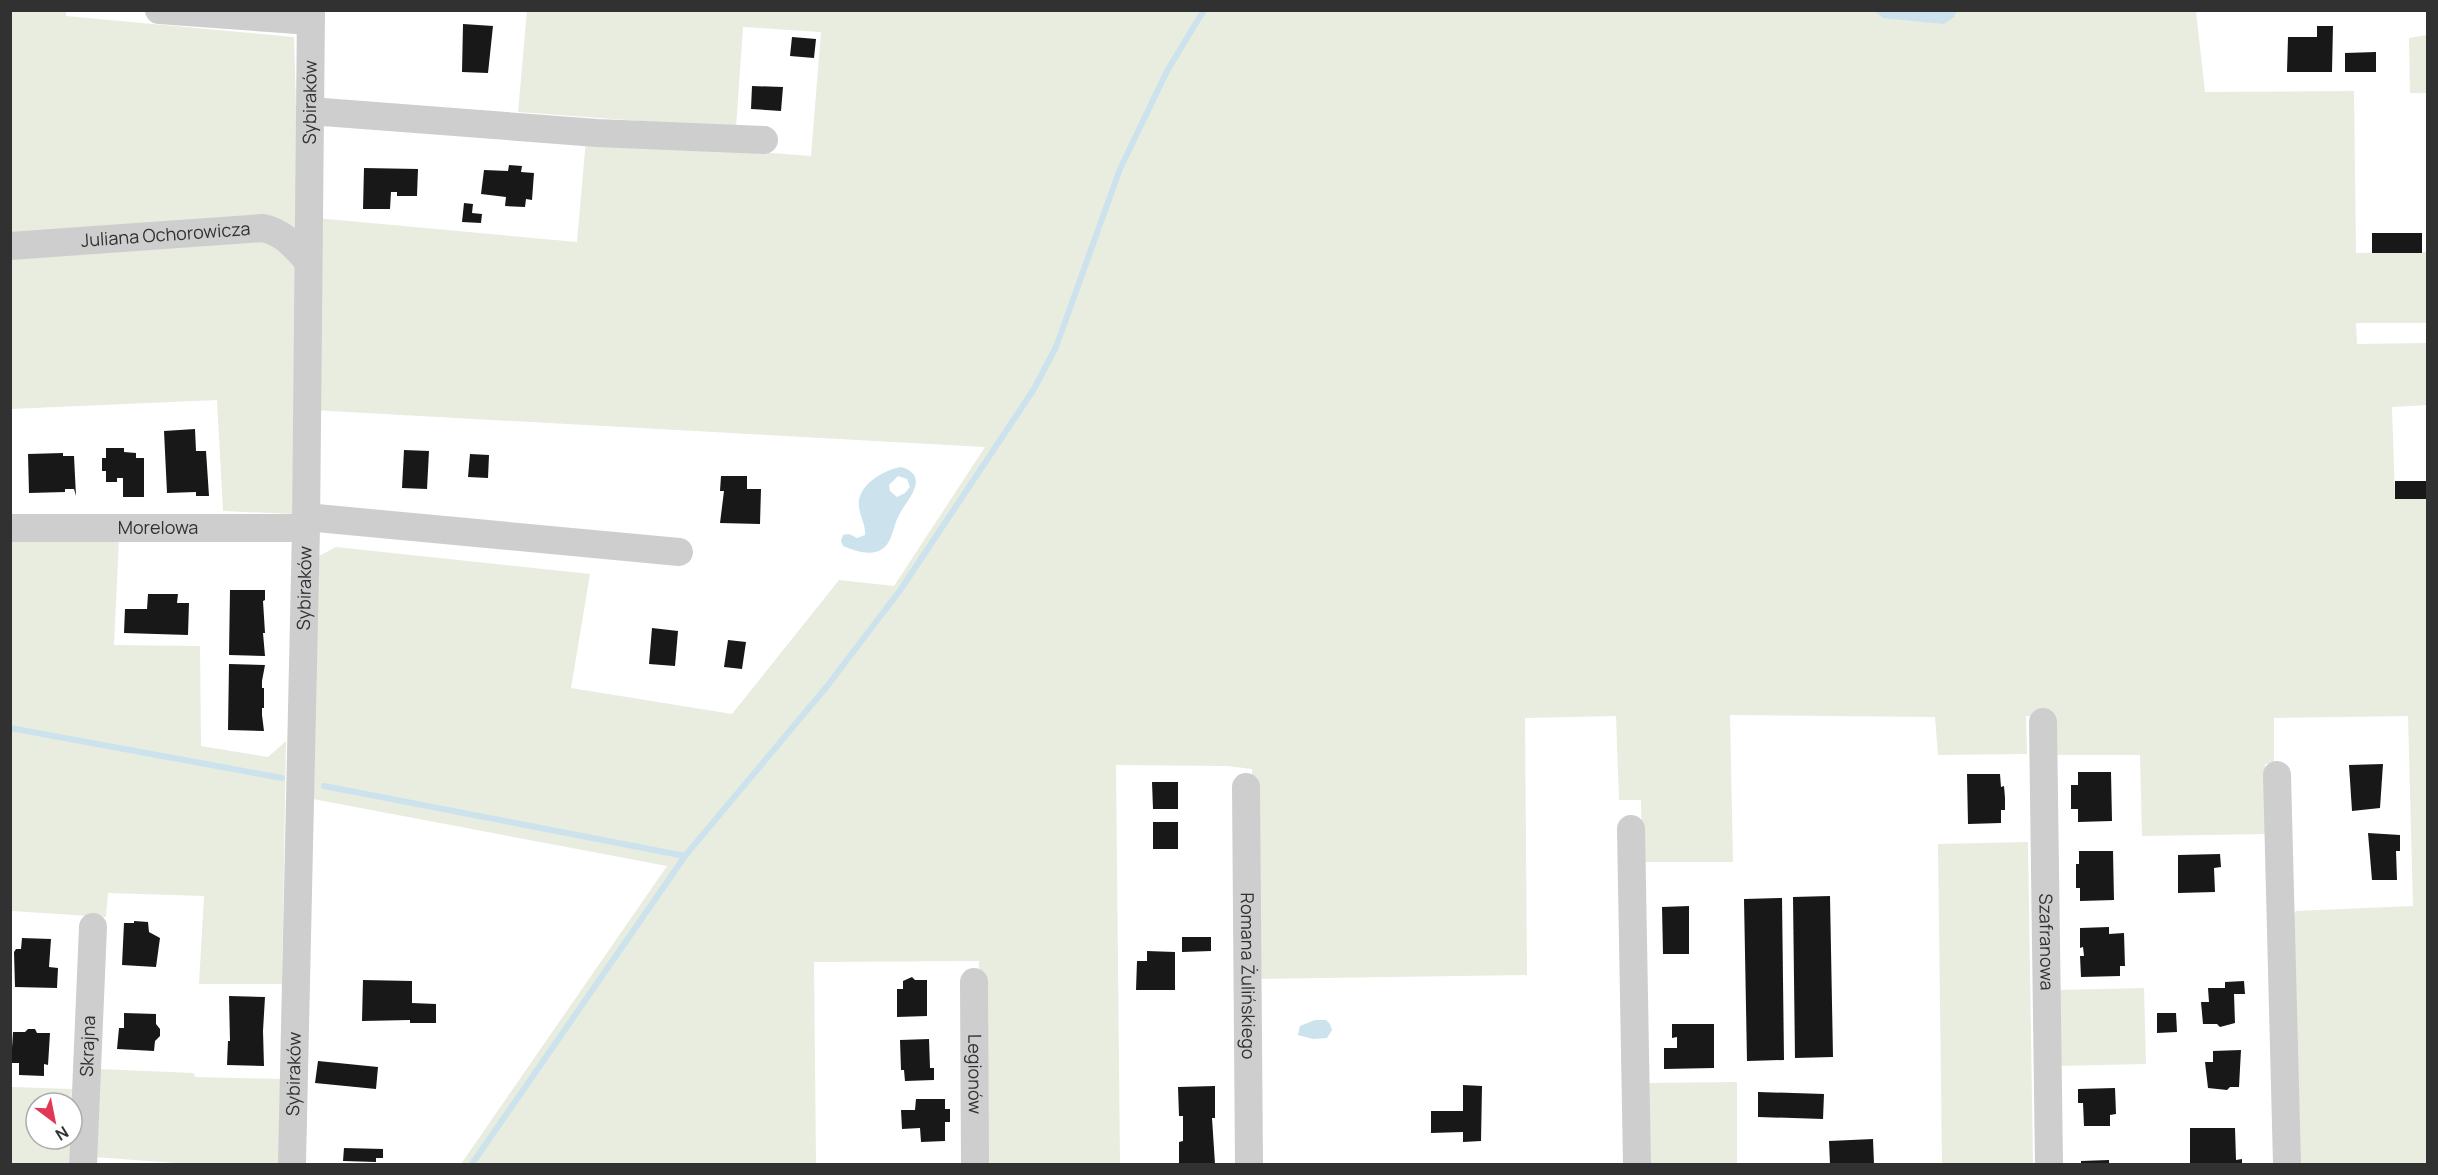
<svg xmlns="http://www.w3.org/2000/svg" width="2438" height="1175" font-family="Manrope,sans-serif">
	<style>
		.green { fill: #e8eddf }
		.water { fill: #cce2ec; fill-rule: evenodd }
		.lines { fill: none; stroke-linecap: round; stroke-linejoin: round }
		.stream { stroke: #cce2ec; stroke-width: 6 }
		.building { fill: #181818 }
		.minor { stroke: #cecece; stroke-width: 28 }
		.labels { text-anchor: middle; stroke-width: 6; stroke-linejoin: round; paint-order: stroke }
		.street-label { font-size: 18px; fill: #313131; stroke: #fff }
	</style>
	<rect width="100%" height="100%" fill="#fff"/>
	<g class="green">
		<polygon points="11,11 66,11 66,16 294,37 300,244 273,218 11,237"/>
		<polygon points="527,11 2196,11 2205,92 2354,91 2356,253 2427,252 2427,323 2356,323 2357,344 2427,343 2427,405 2392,407 2395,499 2428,499 2427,1164 2297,1164 2291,917 2296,911 2413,906 2408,716 2274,718 2274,764 2265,764 2268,834 2142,836 2140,755 2050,755 2051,717 2026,716 2027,754 1938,755 1935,717 1730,715 1733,862 1642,862 1641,800 1619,800 1616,716 1525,718 1527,975 1253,979 1252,769 1227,766 1116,765 1120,1164 983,1164 979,961 814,962 816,1164 461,1164 667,866 313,799 317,557 336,547 590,574 571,688 732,714 839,580 894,586 985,447 312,410 316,218 577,242 586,139 811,156 821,32 743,27 736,128 518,112"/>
		<polygon points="2427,35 2427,93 2410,93 2409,38"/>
		<polygon points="263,235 303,268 294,514 223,511 217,400 11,409 10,254"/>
		<polygon points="119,539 114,645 200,646 201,746 268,757 286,741 282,984 199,984 204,896 108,893 106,917 11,911 10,540"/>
		<polygon points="2028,842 2033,1164 1942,1164 1938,844"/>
		<polygon points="2144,988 2146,1064 2057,1066 2056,990"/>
		<polygon points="98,1069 194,1073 195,1077 281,1079 279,1164 189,1164 94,1157"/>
		<polygon points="1737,1082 1737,1164 1647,1164 1644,1083"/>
		<polygon points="11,1087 72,1089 71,1103 36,1103 36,1139 70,1139 69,1164 11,1164"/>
	</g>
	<g class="water">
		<polygon points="1875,11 1957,11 1954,17 1944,24 1883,18"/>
		<path d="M 901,467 C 932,476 906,501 899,515 C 895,522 894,530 891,537 C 882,560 860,553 843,546 L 841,541 L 843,535 L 849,534 L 857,538 L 865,535 C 866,525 860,517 859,507 C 856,486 883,470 901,467 ZM 898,476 L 907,479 L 910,487 L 905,493 L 897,497 L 890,491 L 889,485 Z"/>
		<polygon points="1315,1020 1326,1020 1330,1024 1332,1030 1327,1038 1313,1039 1298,1035 1300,1026"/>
	</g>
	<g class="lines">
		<g class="stream">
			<polyline points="10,728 282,778"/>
			<polyline points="324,786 685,856"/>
			<polyline points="472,1164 685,856 828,685 901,589 1034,389 1056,347 1120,169 1167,71 1204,10"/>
		</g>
	</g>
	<g class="building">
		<polygon points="463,24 493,26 488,73 462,72"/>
		<polygon points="2317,26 2333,26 2332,72 2287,72 2288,37 2317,37"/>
		<polygon points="792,37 816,39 814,58 790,56"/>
		<polygon points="2376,52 2376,72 2345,72 2345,53"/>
		<polygon points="752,86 783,87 781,111 751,109"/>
		<polygon points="509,165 522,166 521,172 534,173 532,200 526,199 525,207 505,206 506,197 481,194 484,170 508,171"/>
		<polygon points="364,168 418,169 417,196 397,196 397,192 391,192 390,209 363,209"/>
		<polygon points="464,203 473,204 472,213 482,214 481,223 462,222"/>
		<rect x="2372" y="233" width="50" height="20"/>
		<polygon points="195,429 196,451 206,451 209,496 196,496 196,492 167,493 164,431"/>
		<polygon points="106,448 124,448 124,452 136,453 136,458 144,458 144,497 123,497 123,478 117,478 117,482 106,482 106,471 102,471 102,458 106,458"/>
		<polygon points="404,450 429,451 427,489 402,488"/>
		<polygon points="63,453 63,456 74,456 76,496 74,489 65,489 65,492 29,493 28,454"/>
		<polygon points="470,454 489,455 488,478 468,477"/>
		<polygon points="721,476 747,476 747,489 761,489 760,524 720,523 724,491 720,491"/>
		<rect x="2395" y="481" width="33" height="18"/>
		<polygon points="230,590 265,590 265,600 263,601 265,633 263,633 265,656 229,655"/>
		<polygon points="148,594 178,594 177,603 189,603 188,635 124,633 125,609 147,609"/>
		<polygon points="652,628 678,631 675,666 649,664"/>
		<polygon points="728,640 746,642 742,669 724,667"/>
		<polygon points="229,664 265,665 262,681 262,688 264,688 264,708 262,708 262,715 264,731 228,730"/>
		<polygon points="2383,764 2380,808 2352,811 2349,765"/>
		<polygon points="2078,772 2111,772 2112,821 2078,822 2078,809 2071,809 2071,785 2078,785"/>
		<polygon points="1967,774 2000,774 2001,787 2004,786 2005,798 2005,810 2001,810 2001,823 1968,824"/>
		<polygon points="1152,782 1178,782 1178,809 1153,809"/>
		<rect x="1153" y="822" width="25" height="27"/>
		<polygon points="2368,833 2400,835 2400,851 2396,851 2397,880 2372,880"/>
		<polygon points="2079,851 2113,851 2114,900 2080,901 2080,888 2076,888 2076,864 2079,864"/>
		<polygon points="2220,854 2221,867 2214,868 2215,892 2178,893 2178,855"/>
		<polygon points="1830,896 1833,1057 1795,1058 1793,897"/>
		<polygon points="1782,898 1784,1060 1747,1061 1744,899"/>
		<polygon points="1689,906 1689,954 1663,954 1662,907"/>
		<polygon points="134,921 148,922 149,932 160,938 156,967 122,965 124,923 134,923"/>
		<polygon points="2109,927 2109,934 2124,933 2125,966 2120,966 2120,976 2081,977 2080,956 2084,956 2083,947 2080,948 2080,928"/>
		<polygon points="1182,937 1211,937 1211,951 1182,952"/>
		<polygon points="22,938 51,939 49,967 58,968 57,988 15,987 14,952 16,949 21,949"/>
		<polygon points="1147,951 1175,952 1175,990 1136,990 1137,961 1147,961"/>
		<polygon points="912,977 915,980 927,980 927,1016 897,1017 897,989 903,989 903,981"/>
		<polygon points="363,980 412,981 412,1003 436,1004 436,1023 410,1023 410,1020 362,1021"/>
		<polygon points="2244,981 2245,994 2234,994 2235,1023 2220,1027 2217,1024 2203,1024 2201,1002 2209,1002 2208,988 2225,988 2225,982"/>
		<polygon points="229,996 265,997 263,1031 264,1066 227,1065 228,1041 230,1041"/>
		<polygon points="124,1013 156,1014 156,1024 160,1029 160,1036 155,1041 154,1051 117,1049 119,1028 124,1028"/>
		<polygon points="2157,1013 2176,1013 2177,1032 2157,1033"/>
		<polygon points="1672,1024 1714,1024 1714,1068 1664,1069 1664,1048 1677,1048 1677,1037 1672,1038"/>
		<polygon points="28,1029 35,1029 37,1033 50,1033 48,1065 44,1064 44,1076 19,1075 19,1063 11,1063 13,1032 25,1032"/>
		<polygon points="929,1039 930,1068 934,1068 934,1080 905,1081 904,1070 901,1070 900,1040"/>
		<polygon points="2241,1050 2239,1087 2230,1087 2227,1090 2208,1088 2205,1062 2213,1062 2213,1051"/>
		<polygon points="318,1061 378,1067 376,1089 315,1083"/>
		<polygon points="1463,1085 1482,1086 1481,1141 1463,1142 1463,1132 1431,1133 1431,1111 1463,1111"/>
		<polygon points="1215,1086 1215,1118 1212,1118 1215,1164 1179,1164 1179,1142 1183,1141 1183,1116 1179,1116 1178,1087"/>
		<polygon points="2115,1088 2116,1114 2110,1115 2110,1126 2084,1126 2083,1103 2078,1103 2078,1089"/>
		<polygon points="1758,1092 1824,1094 1823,1119 1758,1117"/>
		<polygon points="916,1099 945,1099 945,1109 950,1109 950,1122 945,1122 945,1141 921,1142 920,1128 902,1129 901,1110 915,1110"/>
		<polygon points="2190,1128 2235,1128 2236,1160 2242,1159 2242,1164 2190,1164"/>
		<polygon points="1873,1139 1874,1164 1830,1164 1829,1141"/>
		<polygon points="344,1148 383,1149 383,1158 376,1158 376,1162 343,1161"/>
		<polygon points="2109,1160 2109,1164 2081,1164 2081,1161"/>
	</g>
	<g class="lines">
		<g class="minor">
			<polyline points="159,10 311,21"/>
			<polyline points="310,111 597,133 764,140"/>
			<path id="s1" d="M 10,246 L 263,228 C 283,232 295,247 308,261"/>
			<polyline points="306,517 679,552"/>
			<path id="s2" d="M 10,528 L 306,528"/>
			<path id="s3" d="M 2043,722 L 2049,1164"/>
			<polyline points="2277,775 2287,1164"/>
			<path id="s4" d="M 1246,787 L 1249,1164"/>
			<polyline points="1631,829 1637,1164"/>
			<path id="s5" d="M 974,982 L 975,1164"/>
			<path id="s6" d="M 83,1164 L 93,927"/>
			<path id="s7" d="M 292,1164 L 306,528 L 311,10"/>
		</g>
	</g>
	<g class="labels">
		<g class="street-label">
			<text dy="6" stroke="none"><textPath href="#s7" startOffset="1062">Sybiraków</textPath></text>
			<text dy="6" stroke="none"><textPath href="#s1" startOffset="156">Juliana Ochorowicza</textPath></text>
			<text dy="6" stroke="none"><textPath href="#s2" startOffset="148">Morelowa</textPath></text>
			<text dy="6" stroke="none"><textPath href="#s7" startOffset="576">Sybiraków</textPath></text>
			<text dy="6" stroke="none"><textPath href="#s3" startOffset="220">Szafranowa</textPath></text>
			<text dy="6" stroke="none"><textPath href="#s4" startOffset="189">Romana Żulińskiego</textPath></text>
			<text dy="6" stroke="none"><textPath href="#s6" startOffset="118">Skrajna</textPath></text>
			<text dy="6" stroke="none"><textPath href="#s7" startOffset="90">Sybiraków</textPath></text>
			<text dy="6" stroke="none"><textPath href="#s5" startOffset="92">Legionów</textPath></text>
		</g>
	</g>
	<rect width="2438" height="1175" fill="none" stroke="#313131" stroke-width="24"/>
	<g transform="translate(54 1121) rotate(148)"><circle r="28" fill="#ffffff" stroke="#adadad" stroke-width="1.5"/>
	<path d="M0-4.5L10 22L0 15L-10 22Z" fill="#e13955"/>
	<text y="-9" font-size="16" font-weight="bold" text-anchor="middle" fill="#313131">N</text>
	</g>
</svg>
